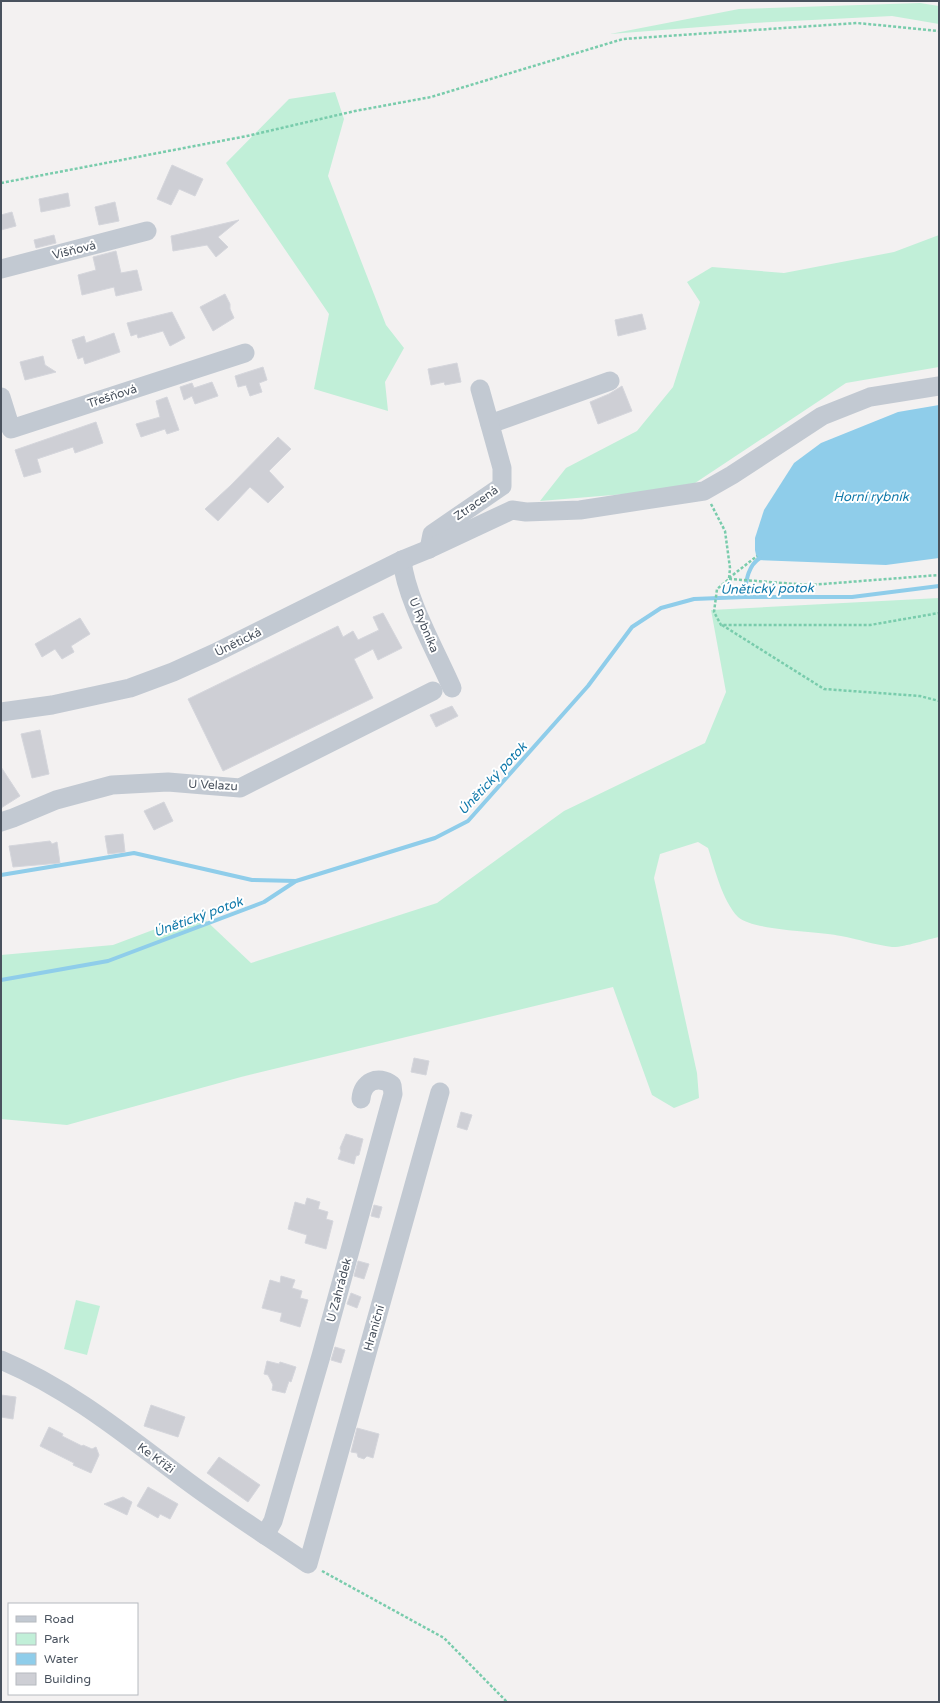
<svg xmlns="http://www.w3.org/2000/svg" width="940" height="1703" font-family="'Varela Round',sans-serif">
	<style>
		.green { fill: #c1efd8 }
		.water { fill: #8fcdea }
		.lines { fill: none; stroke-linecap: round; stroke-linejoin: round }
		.stream { stroke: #8fcdea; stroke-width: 4 }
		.building { fill: #cecfd5; stroke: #d5d6dc }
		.path { stroke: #79ccac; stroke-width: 2.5; stroke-dasharray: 3 2; stroke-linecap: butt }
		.minor { stroke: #c2c9d2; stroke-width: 19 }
		.labels { text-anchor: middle; stroke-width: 4; stroke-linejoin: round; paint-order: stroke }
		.street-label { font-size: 12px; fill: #49525e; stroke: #fff }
		.water-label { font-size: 13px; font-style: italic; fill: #1079aa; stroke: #fff }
	</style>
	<rect width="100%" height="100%" fill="#f3f1f1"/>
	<g class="green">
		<polygon points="920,3 939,6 939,24 892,16 753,23 610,34 739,9"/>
		<polygon points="335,92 344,119 328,176 386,325 404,348 385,382 388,411 314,389 329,314 226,163 289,99"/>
		<polygon points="939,235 939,367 846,383 686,489 540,501 566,468 637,431 673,387 700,302 687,282 712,267 784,273 894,252"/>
		<path d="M 939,598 L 939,937 C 928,939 902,948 892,947 C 875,945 858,939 841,936 C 819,931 753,931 738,917 C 722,900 715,869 708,848 L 698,842 L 660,854 L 654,878 L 697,1073 L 699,1098 L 674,1108 L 652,1095 L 613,987 L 241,1077 L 67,1125 L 1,1119 L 1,955 L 113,945 L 198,913 L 251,963 L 437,903 L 564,811 L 705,743 L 726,692 L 711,610 Z"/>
		<polygon points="76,1300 100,1306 87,1355 64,1349"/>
	</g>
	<polygon class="water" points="939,405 939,558 886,565 757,560 755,550 755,538 764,510 794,463 821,443 898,412"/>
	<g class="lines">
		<g class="stream">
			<path d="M 744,597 C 746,583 747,566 760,558"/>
			<polyline points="1,875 134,853 252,880 296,881"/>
			<polyline points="1,980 108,961 264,902 296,881 435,838 468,821 588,686 632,627 661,608 694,599 744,597 852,597 939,586"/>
		</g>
	</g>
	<g class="building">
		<polygon points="172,165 203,179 195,196 179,189 171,205 157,199"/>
		<polygon points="68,193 70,206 41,212 39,199"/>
		<polygon points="115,202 119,221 99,225 95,207"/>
		<polygon points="12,212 16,226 1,230 1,215"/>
		<polygon points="239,220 218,237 228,247 216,257 207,245 173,251 171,236"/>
		<polygon points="54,235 56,243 36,248 34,240"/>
		<polygon points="116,251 121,273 137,270 142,290 116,296 114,287 82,295 78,275 96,270 93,257"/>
		<polygon points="225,294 230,304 230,309 234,318 213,331 200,307"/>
		<polygon points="172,312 185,338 170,346 163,331 138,338 137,334 131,336 127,323"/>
		<polygon points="642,314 646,329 618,336 615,320"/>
		<polygon points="114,333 120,352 85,364 83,357 78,359 72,340 84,336 86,343"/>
		<polygon points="43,356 45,365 56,372 25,380 20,362"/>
		<polygon points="457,363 461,382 445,385 444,382 431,385 428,369"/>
		<polygon points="263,367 267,380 259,383 262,392 250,396 246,385 238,387 235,376"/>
		<polygon points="212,382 218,396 195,404 192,396 184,400 180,387 192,383 194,388"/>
		<polygon points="622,386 632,411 598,424 590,402 609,394"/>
		<polygon points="167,397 179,430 167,434 165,429 141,437 136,424 160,417 156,401"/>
		<polygon points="96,422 103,443 75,453 73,447 37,459 41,472 24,477 15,450"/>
		<polygon points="278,437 291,449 269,471 284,487 268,503 250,487 218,521 205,509 230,486"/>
		<polygon points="383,613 402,648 378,660 373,649 354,659 373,698 223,771 188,699 338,626 343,637 353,631 358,640 379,630 373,617"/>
		<polygon points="80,618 90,634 71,646 74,652 62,659 55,649 42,657 35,644"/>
		<polygon points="452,706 458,716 436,727 430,715"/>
		<polygon points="40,730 49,774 32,778 21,734"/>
		<polygon points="1,767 20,796 1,808"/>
		<polygon points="164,802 173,821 154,830 144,811"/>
		<polygon points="123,834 125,852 108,854 105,836"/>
		<polygon points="50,841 52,844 57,842 60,863 13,867 9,846"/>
		<polygon points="414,1058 429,1061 426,1075 411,1072"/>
		<polygon points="461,1112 472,1115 467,1130 457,1127"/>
		<polygon points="346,1134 363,1139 359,1155 356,1156 354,1164 338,1159 341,1151 340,1148"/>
		<polygon points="307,1198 320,1202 318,1209 328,1212 326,1219 333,1221 326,1249 305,1243 307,1235 288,1229 295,1202 305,1205"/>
		<polygon points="374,1205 382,1207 379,1218 371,1216"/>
		<polygon points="358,1261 369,1264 364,1279 354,1276"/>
		<polygon points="281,1276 295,1280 292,1288 302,1291 300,1298 308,1300 300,1327 280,1321 282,1313 262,1308 270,1280 280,1283"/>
		<polygon points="351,1293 361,1297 357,1308 347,1304"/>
		<polygon points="335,1347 345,1350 341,1363 331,1360"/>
		<polygon points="267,1361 279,1364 280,1362 296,1367 291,1382 289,1381 285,1393 272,1390 273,1385 268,1375 264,1374"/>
		<polygon points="1,1395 16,1397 13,1419 1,1417"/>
		<polygon points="151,1405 185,1417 178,1437 144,1426"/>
		<polygon points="49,1427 63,1434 62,1436 82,1446 83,1445 92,1449 96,1447 99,1455 91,1473 73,1465 74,1463 40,1446"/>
		<polygon points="357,1428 379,1434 373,1458 367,1456 364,1459 358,1457 357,1453 351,1452"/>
		<polygon points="219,1457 260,1485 248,1502 207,1473"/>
		<polygon points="148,1487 178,1504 170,1519 160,1514 158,1518 137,1506"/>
		<polygon points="123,1497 132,1502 127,1515 104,1504"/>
	</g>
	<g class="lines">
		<g class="path">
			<polyline points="1,183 247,136 355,111 431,97 623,39 857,23 939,31"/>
			<polyline points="711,504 725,531 730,568 729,579 717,589 714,612 721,625 870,625 939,613"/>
			<polyline points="729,578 757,556"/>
			<polyline points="729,579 810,585 939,575"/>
			<polyline points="722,625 824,689 920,696 939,701"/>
			<polyline points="322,1571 444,1638 507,1702"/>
		</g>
		<g class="minor">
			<polyline points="1,269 147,231"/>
			<polyline points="1,397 11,429 245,353"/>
			<polyline points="490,424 610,381"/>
			<polyline points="429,549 432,534 502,486 502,468 480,389"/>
			<path d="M 402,560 C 406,599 436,651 452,688"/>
			<polyline points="1,712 52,705 130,688 173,672 215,653 402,560 429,549 512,510 526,512 580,510 704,491 732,475 822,416 870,397 939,386"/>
			<polyline points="1,822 13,818 56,800 112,785 168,782 240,788 433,691"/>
			<path d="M 1,1360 C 70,1389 128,1437 187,1481 C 226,1510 267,1536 308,1564 L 440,1092"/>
			<path d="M 265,1535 L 273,1521 L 321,1356 L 393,1094 L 392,1085 C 378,1074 362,1082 361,1099"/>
		</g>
	</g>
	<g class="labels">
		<g class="street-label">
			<text transform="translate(74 250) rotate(-14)" y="4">Višňová</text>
			<text transform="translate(112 396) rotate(-18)" y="4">Třešňová</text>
			<text transform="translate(476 503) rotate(-35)" y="4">Ztracená</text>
			<text transform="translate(424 625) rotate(67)" y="4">U Rybníka</text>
			<text transform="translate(238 642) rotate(-26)" y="4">Únětická</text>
			<text transform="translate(213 785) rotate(3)" y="4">U Velazu</text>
			<text transform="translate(339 1290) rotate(-75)" y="4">U Zahrádek</text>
			<text transform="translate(374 1328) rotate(-74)" y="4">Hraniční</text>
			<text transform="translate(156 1458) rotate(36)" y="4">Ke Kříži</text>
		</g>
		<g class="water-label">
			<text x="871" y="501">Horní rybník</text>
			<text transform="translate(767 588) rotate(-1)" y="5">Únětický potok</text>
			<text transform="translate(492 778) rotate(-47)" y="5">Únětický potok</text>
			<text transform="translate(198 916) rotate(-20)" y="5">Únětický potok</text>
		</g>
	</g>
	<rect width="940" height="1703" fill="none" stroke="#49525e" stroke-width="4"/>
	<rect x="8" y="1603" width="130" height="92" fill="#ffffff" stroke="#b6babf"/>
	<rect x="16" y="1616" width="20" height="6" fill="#c2c9d2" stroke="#b6babf"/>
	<text x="44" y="1623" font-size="12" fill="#49525e">Road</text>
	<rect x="16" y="1633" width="20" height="12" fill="#c1efd8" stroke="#b6babf"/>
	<text x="44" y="1643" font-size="12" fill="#49525e">Park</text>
	<rect x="16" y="1653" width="20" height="12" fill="#8fcdea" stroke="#b6babf"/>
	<text x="44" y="1663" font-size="12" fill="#49525e">Water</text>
	<rect x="16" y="1673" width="20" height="12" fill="#cecfd5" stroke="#b6babf"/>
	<text x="44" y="1683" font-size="12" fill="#49525e">Building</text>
</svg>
